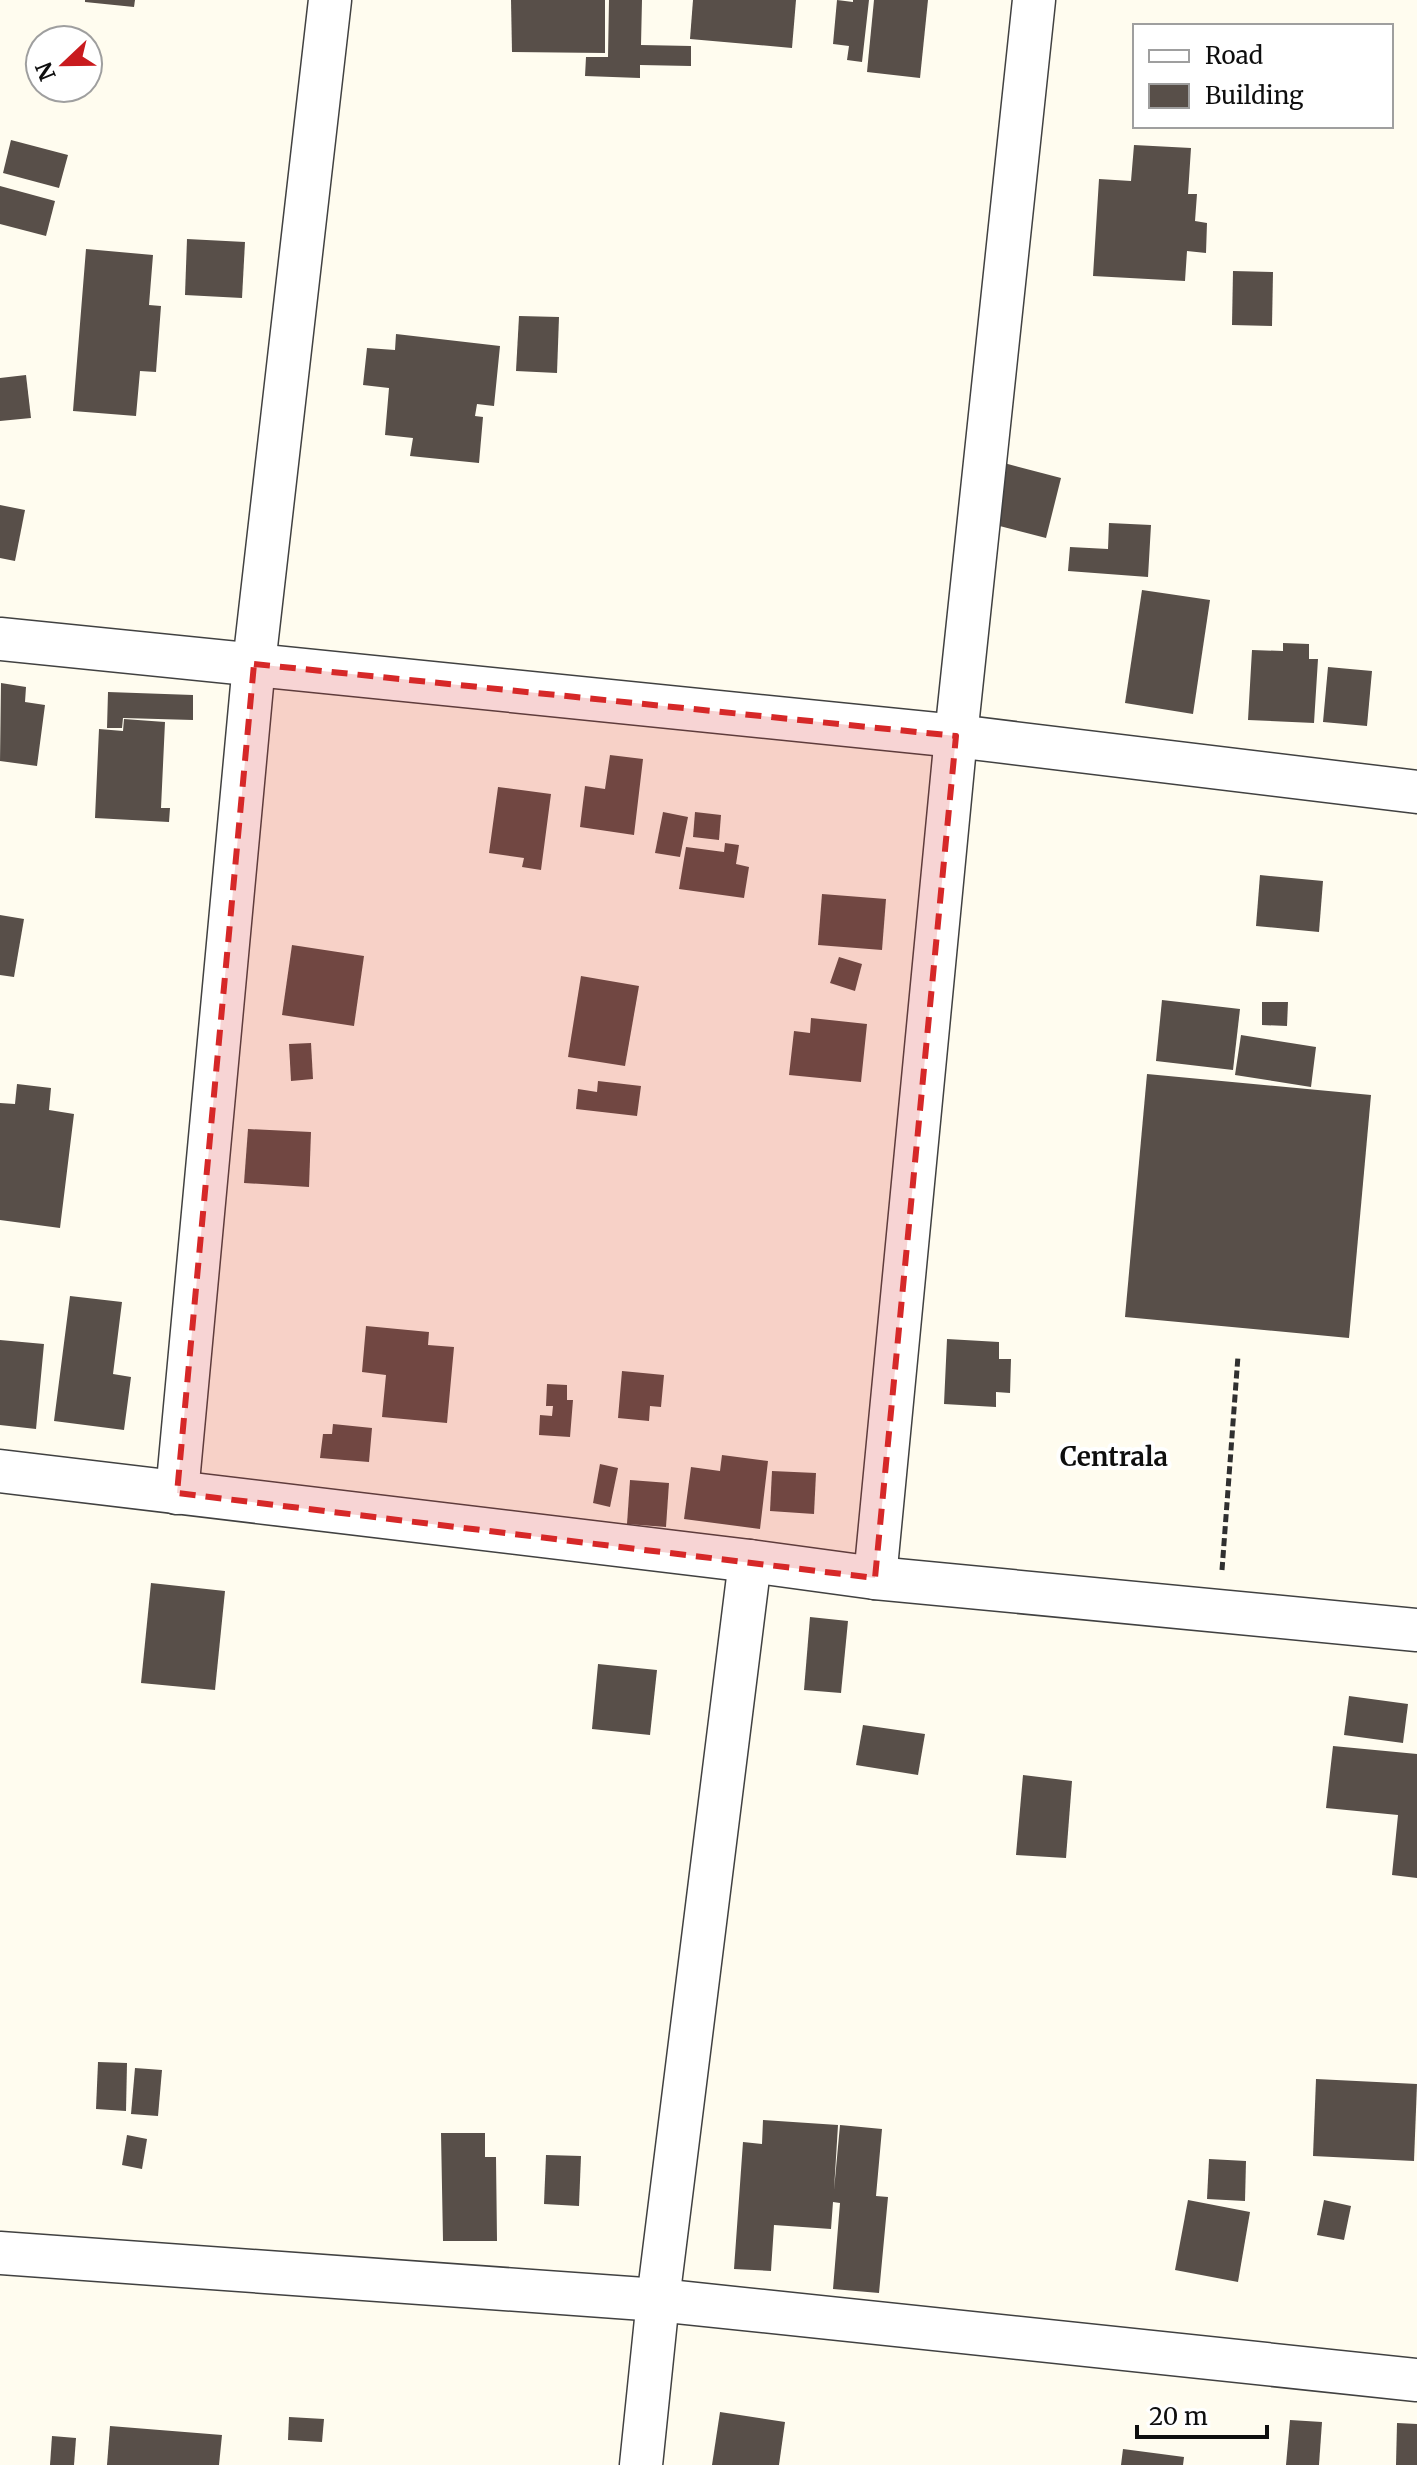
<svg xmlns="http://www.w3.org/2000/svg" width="1417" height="2465" font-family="Merriweather,serif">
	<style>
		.building { fill: #584f49 }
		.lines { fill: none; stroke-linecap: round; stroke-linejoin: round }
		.minor-casing { stroke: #414141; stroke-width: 45 }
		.path { stroke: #303030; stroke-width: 5; stroke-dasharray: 8 4; stroke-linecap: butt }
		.minor { stroke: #fff; stroke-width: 42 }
		.marked { fill: #d62828; fill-opacity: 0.2; stroke: #d62828; stroke-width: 6; stroke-dasharray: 16 10; stroke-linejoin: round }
		.labels { text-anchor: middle; stroke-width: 8; stroke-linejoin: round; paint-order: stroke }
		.quarter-label { font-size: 26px; font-weight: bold; fill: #0e0e0e; stroke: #fff }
	</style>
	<rect width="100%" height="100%" fill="#fffcef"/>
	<g class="building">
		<polygon points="85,0 135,0 134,7 85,2"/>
		<polygon points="511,0 605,0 605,53 512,52"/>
		<polygon points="609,0 642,0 641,45 691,46 691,66 640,65 640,78 585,76 586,57 608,57"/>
		<polygon points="693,0 796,0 792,48 690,39"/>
		<polygon points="837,0 853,2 853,0 869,0 862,62 847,60 849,46 833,44"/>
		<polygon points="874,0 928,0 920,78 867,72"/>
		<polygon points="11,140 68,155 59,188 3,173"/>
		<polygon points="1134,145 1191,148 1188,194 1197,194 1195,221 1207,223 1206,253 1187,251 1185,281 1093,276 1099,179 1131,181"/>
		<polygon points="0,186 55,201 46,236 0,224"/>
		<polygon points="187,239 245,242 242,298 185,295"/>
		<polygon points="86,249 153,255 149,305 161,306 156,372 140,371 136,416 73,411"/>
		<polygon points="1233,271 1273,272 1272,326 1232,325"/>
		<polygon points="519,316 559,317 557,373 516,371"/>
		<polygon points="396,334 500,346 494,406 477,404 475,416 483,417 479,463 410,456 413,438 385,435 389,388 363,385 367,348 395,350"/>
		<polygon points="26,375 31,418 0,421 0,378"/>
		<polygon points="1004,463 1061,478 1046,538 988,523"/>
		<polygon points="0,505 25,510 15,561 0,558"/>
		<polygon points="1109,523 1151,525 1148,577 1068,571 1070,547 1108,549"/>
		<polygon points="1142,590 1210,600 1193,714 1125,703"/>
		<polygon points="1283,643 1309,644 1309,659 1318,659 1314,723 1248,720 1252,650 1283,651"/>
		<polygon points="1328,667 1372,671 1367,726 1323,722"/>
		<polygon points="1,683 26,687 25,702 45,705 37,766 0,761"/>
		<polygon points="108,692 193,695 193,720 123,718 122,728 107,728"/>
		<polygon points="124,719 165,722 161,808 170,808 169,822 95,818 99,729 123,731"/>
		<polygon points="610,755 643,759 634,835 580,827 585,786 605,789"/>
		<polygon points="498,787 551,794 541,870 522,867 524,858 489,853"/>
		<polygon points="663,812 688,817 680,857 655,853"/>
		<polygon points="695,812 721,815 719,840 693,837"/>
		<polygon points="725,843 739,845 736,864 749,867 744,898 679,889 686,847 724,852"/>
		<polygon points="1260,875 1323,881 1319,932 1256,926"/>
		<polygon points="822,894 886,899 882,950 818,945"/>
		<polygon points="0,915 24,919 14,977 0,975"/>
		<polygon points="292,945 364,956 354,1026 282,1015"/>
		<polygon points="839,957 862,964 855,991 830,983"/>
		<polygon points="581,976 639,986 625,1066 568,1057"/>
		<polygon points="1162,1000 1240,1009 1233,1070 1156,1061"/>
		<polygon points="1262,1002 1288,1002 1287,1026 1262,1025"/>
		<polygon points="811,1018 867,1024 861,1082 789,1075 794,1031 810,1033"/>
		<polygon points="1241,1035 1316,1047 1311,1087 1235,1075"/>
		<polygon points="311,1043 313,1079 291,1081 289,1044"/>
		<polygon points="1147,1074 1371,1095 1349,1338 1125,1317"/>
		<polygon points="598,1081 641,1086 637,1116 576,1109 578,1089 597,1092"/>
		<polygon points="17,1084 51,1088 49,1110 74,1114 60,1228 0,1220 0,1103 15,1104"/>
		<polygon points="248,1129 311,1132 309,1187 244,1183"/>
		<polygon points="70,1296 122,1302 113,1374 131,1377 124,1430 54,1421"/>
		<polygon points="366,1326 429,1332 428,1345 454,1347 447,1423 382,1417 386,1375 362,1372"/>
		<polygon points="947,1339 999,1342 999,1359 1011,1359 1010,1393 996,1392 996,1407 944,1404"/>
		<polygon points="0,1340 44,1344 36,1429 0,1425"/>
		<polygon points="622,1371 664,1375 661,1407 650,1406 649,1421 618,1418"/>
		<polygon points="547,1384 567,1385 567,1400 573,1400 570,1437 539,1435 540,1415 552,1416 553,1406 546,1406"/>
		<polygon points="333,1424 372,1428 369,1462 320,1458 323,1434 332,1434"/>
		<polygon points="722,1455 768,1461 760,1529 684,1519 691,1467 720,1471"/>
		<polygon points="600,1464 618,1468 610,1507 593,1503"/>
		<polygon points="772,1471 816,1473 814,1514 770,1511"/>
		<polygon points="630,1480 669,1483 666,1527 627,1524"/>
		<polygon points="151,1583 225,1591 215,1690 141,1683"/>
		<polygon points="810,1617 848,1621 841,1693 804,1690"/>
		<polygon points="598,1664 657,1670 650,1735 592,1729"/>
		<polygon points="1349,1696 1408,1704 1403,1743 1344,1735"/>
		<polygon points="863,1725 925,1734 918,1775 856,1765"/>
		<polygon points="1333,1746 1417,1754 1417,1878 1392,1875 1398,1815 1326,1808"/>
		<polygon points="1023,1775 1072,1781 1066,1858 1016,1855"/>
		<polygon points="98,2062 127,2063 126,2111 96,2109"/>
		<polygon points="135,2068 162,2070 158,2116 131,2114"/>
		<polygon points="1316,2079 1417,2084 1414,2161 1313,2156"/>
		<polygon points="763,2120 838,2125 834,2190 840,2125 882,2129 876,2196 888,2197 879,2293 833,2289 840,2203 833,2202 831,2229 774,2225 771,2271 734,2269 743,2142 762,2144"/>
		<polygon points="441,2133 485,2133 485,2157 496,2157 497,2241 443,2241"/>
		<polygon points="127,2135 147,2139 142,2169 122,2165"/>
		<polygon points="546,2155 581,2156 579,2206 544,2204"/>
		<polygon points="1209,2159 1246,2161 1245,2201 1207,2199"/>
		<polygon points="1188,2200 1250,2212 1238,2282 1175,2270"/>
		<polygon points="1324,2200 1351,2206 1344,2240 1317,2235"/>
		<polygon points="720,2412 785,2422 779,2465 712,2465"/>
		<polygon points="289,2417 324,2419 322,2442 288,2440"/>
		<polygon points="1290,2420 1322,2422 1319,2465 1286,2465"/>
		<polygon points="1397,2423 1417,2424 1417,2465 1396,2465"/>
		<polygon points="110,2426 222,2435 219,2465 107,2465"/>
		<polygon points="52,2436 76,2438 74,2465 50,2465"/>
		<polygon points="1123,2449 1184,2457 1183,2465 1121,2465"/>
	</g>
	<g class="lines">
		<defs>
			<g id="minor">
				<polyline points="0,639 956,736 1417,792"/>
				<polyline points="0,1471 750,1561 875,1578 1417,1630"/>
				<polyline points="177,1493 254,664 330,0"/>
				<polyline points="875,1578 956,736 1034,0"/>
				<polyline points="0,2253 658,2300 1417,2380"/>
				<polyline points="641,2465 658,2300 750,1561"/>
			</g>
		</defs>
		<use href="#minor" class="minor-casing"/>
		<polyline class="path" points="1222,1570 1238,1356"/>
		<use href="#minor" class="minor"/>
	</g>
	<path class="marked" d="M 254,664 L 956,736 L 875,1578 L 177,1493 Z"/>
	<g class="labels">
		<g class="quarter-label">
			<text x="1114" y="1466">Centrala</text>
		</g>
	</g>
	<rect x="1133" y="24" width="260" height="104" fill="#ffffff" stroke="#9f9f9f" stroke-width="2"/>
	<rect x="1149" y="50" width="40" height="12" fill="#ffffff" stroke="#9f9f9f" stroke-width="2"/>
	<text x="1205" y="64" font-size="24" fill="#0e0e0e">Road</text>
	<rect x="1149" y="84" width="40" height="24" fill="#584f49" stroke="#9f9f9f" stroke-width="2"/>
	<text x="1205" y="104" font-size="24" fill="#0e0e0e">Building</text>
	<g transform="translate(64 64) rotate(248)"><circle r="38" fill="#ffffff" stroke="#9f9f9f" stroke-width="2"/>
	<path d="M0-6L14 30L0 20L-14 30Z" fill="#c91b1e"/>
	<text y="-12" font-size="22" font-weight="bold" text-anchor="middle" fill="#0e0e0e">N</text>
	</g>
	<path d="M1137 2425v12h130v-12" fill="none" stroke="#0e0e0e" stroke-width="4"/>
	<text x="1149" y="2425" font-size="24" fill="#0e0e0e" stroke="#ffffff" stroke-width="6" paint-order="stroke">20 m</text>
</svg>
